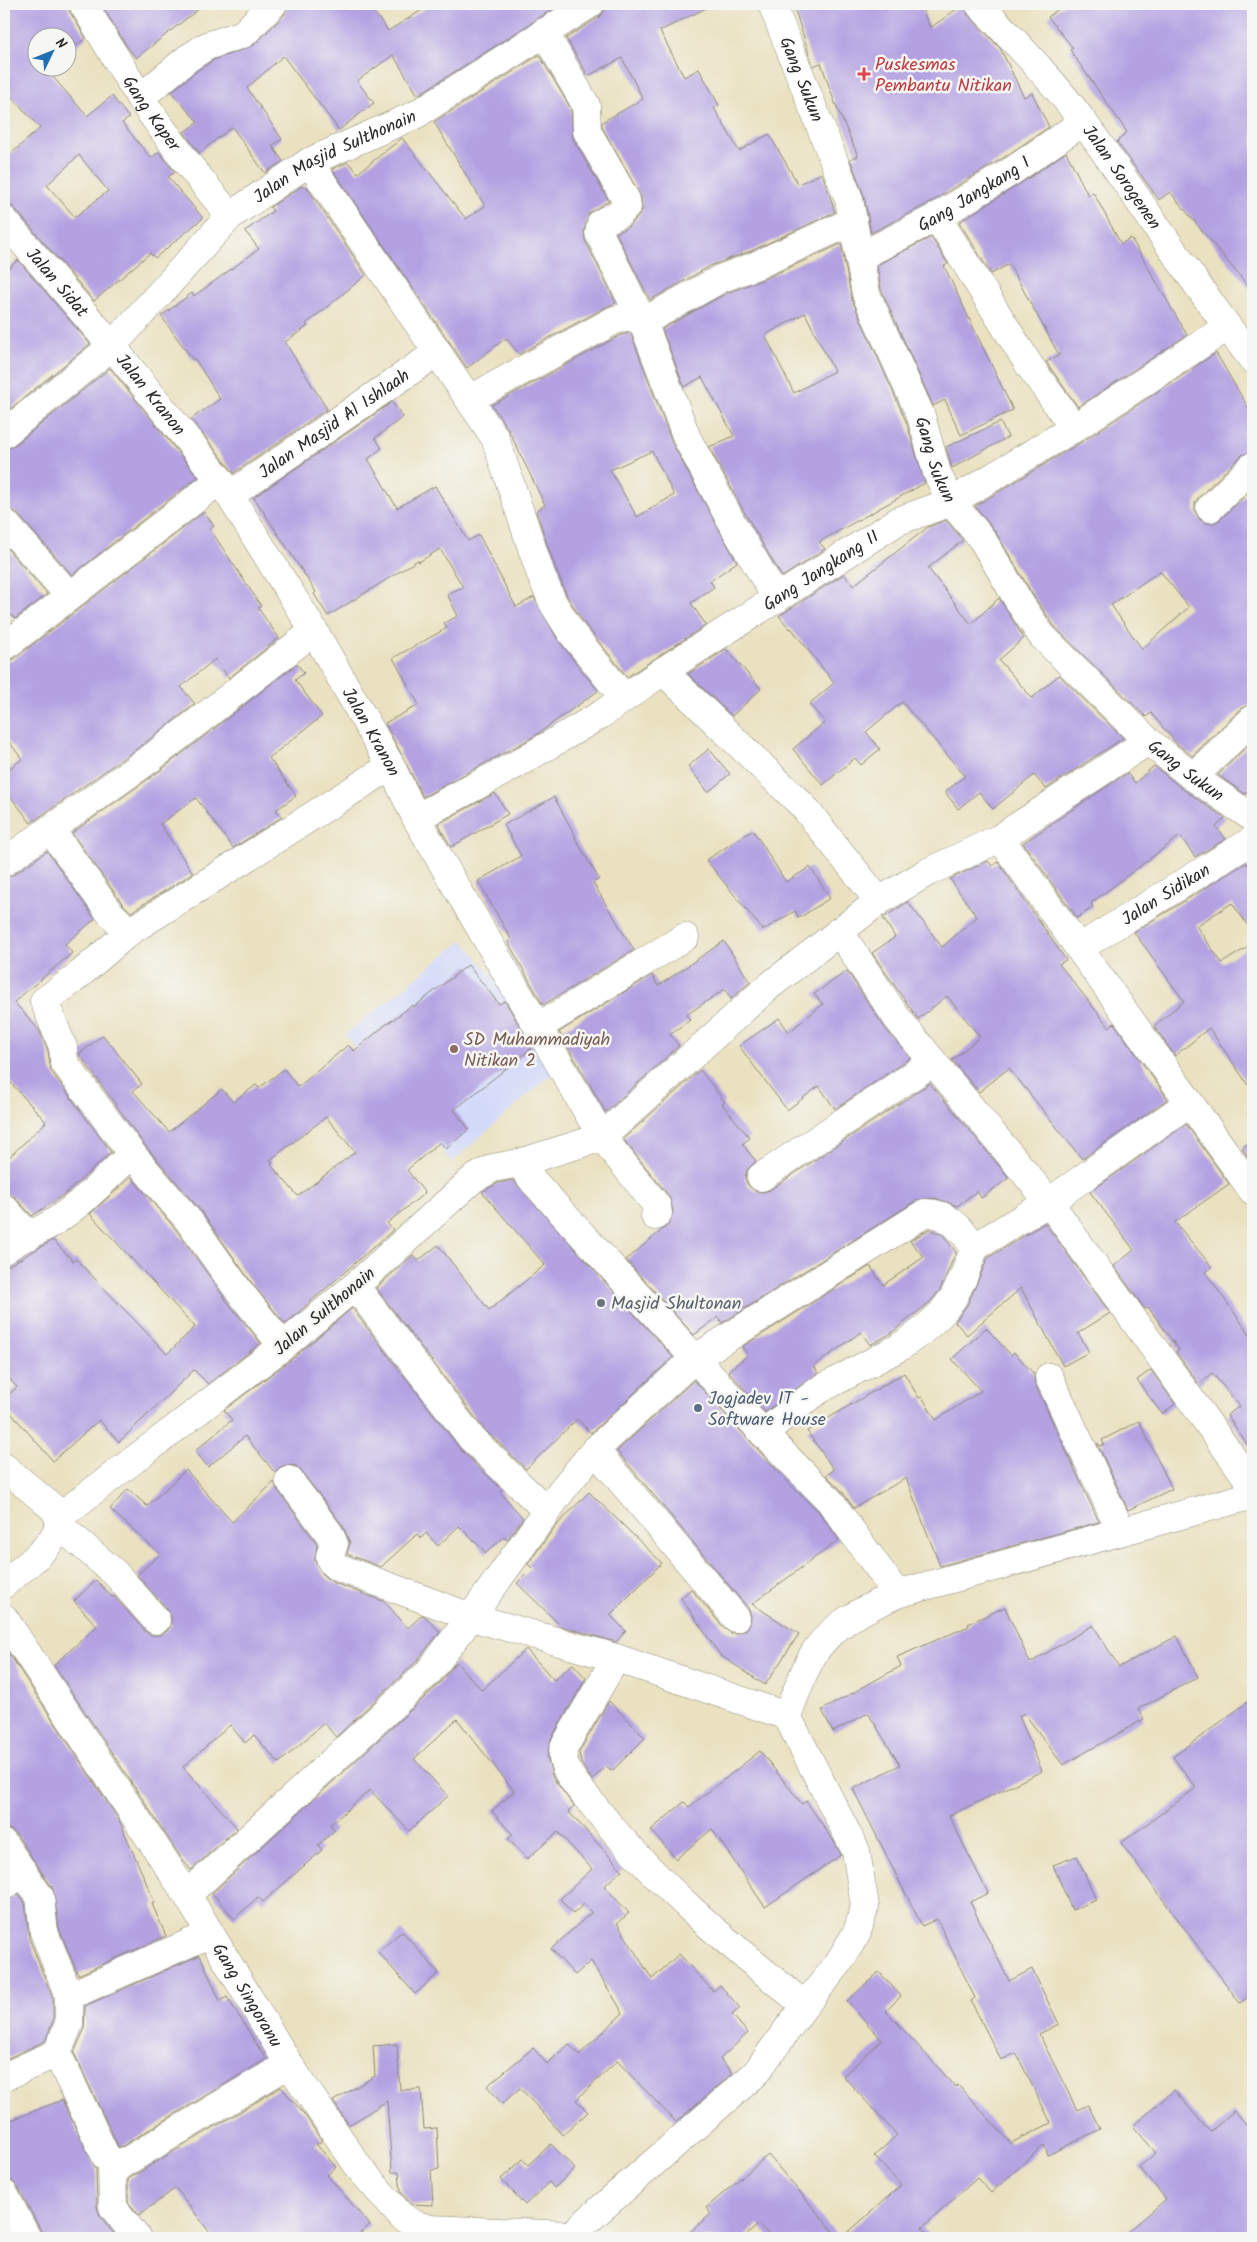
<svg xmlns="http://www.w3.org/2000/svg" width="1257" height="2242" font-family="Kalam,sans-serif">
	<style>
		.built { fill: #d3d9f9 }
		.building { fill: #b3a1e2; fill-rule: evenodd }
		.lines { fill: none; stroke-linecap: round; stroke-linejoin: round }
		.minor-casing { stroke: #8a8676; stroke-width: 29 }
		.major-casing { stroke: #8a8676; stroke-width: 29 }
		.minor { stroke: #fff; stroke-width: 28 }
		.major { stroke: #fff; stroke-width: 28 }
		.health-dot { fill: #e0444e; stroke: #f6f6f2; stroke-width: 2 }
		.education-dot { fill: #8d6e63; stroke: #f6f6f2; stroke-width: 2 }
		.worship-dot { fill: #6b7280; stroke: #f6f6f2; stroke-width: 2 }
		.service-dot { fill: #5c6f8a; stroke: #f6f6f2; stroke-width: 2 }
		.labels { text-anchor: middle; stroke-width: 5; stroke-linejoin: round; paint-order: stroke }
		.health-label { font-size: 18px; fill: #be3a42; stroke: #f6f6f2; text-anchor: start }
		.street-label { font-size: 18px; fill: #2b2b2b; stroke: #f6f6f2 }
		.education-label { font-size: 18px; fill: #785e54; stroke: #f6f6f2; text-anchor: start }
		.worship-label { font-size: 18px; fill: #5b616d; stroke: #f6f6f2; text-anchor: start }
		.service-label { font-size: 18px; fill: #4e5e75; stroke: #f6f6f2; text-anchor: start }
	</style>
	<rect width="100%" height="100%" fill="#f6f6f2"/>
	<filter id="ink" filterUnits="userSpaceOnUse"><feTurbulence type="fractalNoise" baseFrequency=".02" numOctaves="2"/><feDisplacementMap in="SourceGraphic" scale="10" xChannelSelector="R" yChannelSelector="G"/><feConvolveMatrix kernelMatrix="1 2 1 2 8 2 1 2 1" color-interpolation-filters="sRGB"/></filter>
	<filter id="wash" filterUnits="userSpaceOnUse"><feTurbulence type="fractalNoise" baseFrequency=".0096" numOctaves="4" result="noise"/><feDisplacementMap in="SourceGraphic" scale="20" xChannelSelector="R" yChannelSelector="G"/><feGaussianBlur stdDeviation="1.12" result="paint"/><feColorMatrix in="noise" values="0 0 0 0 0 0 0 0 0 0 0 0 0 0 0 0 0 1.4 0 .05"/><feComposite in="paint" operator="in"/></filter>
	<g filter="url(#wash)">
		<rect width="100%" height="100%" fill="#eae1c0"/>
		<polygon class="built" points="463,940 563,1064 452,1162 345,1035"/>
		<g id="blocks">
			<g class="building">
				<path d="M 4,4 L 67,4 L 70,12 L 86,38 L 68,52 L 68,38 L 38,38 L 38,68 L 48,68 L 46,69 L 87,116 L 112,96 L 129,118 L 122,123 L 151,158 L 159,152 L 175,172 L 168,177 L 203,218 L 155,258 L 150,253 L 94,301 L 16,210 L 4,199 L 4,160 L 40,128 L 4,88 ZM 79,155 L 108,191 L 75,217 L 47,185 Z"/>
				<polygon points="101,4 205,4 136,58 126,45"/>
				<polygon points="288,4 368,4 388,31 432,4 561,4 418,95 393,55 357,81 374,103 339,130 283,56 247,88 282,139 272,146 283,161 265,173 232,127 199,153 184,132 198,122 171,92 197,71 214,60 254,45 284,15"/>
				<polygon points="606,4 714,4 660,31 684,77 699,69 719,105 714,108 739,151 769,134 798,184 822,173 835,212 751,251 712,265 650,300 616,233 628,227 638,217 642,210 641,197 602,127 602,122 643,99 622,58 588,76 566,38 599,17 604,11"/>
				<polygon points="793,4 920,4 930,28 964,4 968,15 1000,48 1024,97 1032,93 1049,127 1003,158 929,203 871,233 864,196 850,159 858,156 835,103 821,63 813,66"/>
				<polygon points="1065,4 1253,4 1253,292 1170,192 1159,200 1117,142 1127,132 1070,50 1073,48 1048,17"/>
				<polygon points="539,55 571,109 573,139 609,201 589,213 584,231 585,240 616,303 608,306 519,354 506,338 467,368 332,169 348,162 358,173 402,138 466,219 485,206 434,122"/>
				<polygon points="1066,152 1088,195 1093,192 1121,244 1131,238 1187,335 1078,407 1046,362 1059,355 1009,264 991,274 959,222 1020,184"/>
				<polygon points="302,186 304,188 306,186 366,275 306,324 308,326 285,342 327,409 234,473 191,419 220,399 195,359 193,360 161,316 192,293 194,296 259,249 245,231 273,211 270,207"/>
				<polygon points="931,237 948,264 944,266 1013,410 961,435 945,400 933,406 881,289 877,265"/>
				<path d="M 841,244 L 852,300 L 906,421 L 925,483 L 819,542 L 825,549 L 782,577 L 746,515 L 709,447 L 734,436 L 702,377 L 684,387 L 662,329 L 727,293 L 764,279 ZM 805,313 L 834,371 L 794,393 L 765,335 Z"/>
				<polygon points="18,260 90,344 4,414 4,272"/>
				<path d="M 629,333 L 631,334 L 673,445 L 737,562 L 710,581 L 714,587 L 691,603 L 706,625 L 627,677 L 584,623 L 567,596 L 556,569 L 536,511 L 545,505 L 508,429 L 492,405 L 621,335 ZM 652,451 L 674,495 L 637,517 L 610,470 Z"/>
				<path d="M 1216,353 L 1253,416 L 1253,451 L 1242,455 L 1199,497 L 1195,503 L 1195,511 L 1199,519 L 1206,523 L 1214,523 L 1221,519 L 1253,488 L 1253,704 L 1242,708 L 1192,756 L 1177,744 L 1151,713 L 1146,717 L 1056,628 L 1034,597 L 995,531 L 975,506 L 1083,441 ZM 1160,571 L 1189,607 L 1142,649 L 1111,605 Z"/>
				<polygon points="110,368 198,477 72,575 16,512 4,507 4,449 14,446"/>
				<polygon points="392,402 403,417 375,438 382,448 368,459 397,508 435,486 468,541 479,535 516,607 534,597 558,640 598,691 533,737 423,797 385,723 419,705 393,658 447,628 444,623 458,616 447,594 463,587 440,549 419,562 418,560 328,616 314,594 316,592 255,499 253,498"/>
				<polygon points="1000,422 1008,437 952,468 946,447"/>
				<polygon points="204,512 214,526 210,529 261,606 258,608 279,638 229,678 215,659 181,687 195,704 142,745 31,823 4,788 4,773 22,759 4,735 4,662 14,659"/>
				<polygon points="946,520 963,540 928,568 971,624 999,598 1024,638 999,660 1032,698 1059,675 1123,738 1046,789 1034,775 993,809 979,792 958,809 945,792 965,776 902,702 866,732 880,749 861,765 855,758 823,785 793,749 825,722 809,704 834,683 791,628 790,629 779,616 844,574 853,586 928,527"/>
				<polygon points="5,546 47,594 15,619 4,607"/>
				<polygon points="726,649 761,689 732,716 688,674"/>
				<polygon points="297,664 304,673 295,680 322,716 269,758 296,796 276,810 282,817 233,848 196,798 160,824 193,873 131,912 122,903 72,833 161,770"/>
				<polygon points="1253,740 1253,785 1245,794 1218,775"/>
				<polygon points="709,749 730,774 708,792 688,766"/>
				<polygon points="1154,766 1184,790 1225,818 1216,827 1226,839 1195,857 1180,836 1091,903 1093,907 1077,918 1023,843 1127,773 1135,783"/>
				<polygon points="495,793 508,814 451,847 438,824"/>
				<polygon points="554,797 576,837 575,838 599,879 593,883 634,950 543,1005 508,942 511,939 478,881 521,856 504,825"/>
				<polygon points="753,830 786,882 810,867 830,898 799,918 795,911 763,930 706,860"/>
				<polygon points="47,851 95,919 65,944 72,953 14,1002 39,1030 48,1051 51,1071 111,1152 65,1194 32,1216 15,1197 4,1193 4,1162 46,1122 4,1075 4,877 13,875"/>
				<polygon points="988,861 992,866 998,862 1066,960 1059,964 1109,1027 1114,1023 1168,1099 1082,1159 1009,1068 979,1092 952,1060 980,1037 947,996 918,1019 872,953 895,937 883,918 908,902 942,947 977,917 950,879"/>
				<polygon points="1246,863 1253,871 1253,933 1232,903 1196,926 1222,963 1253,944 1253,1092 1209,1028 1175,1056 1154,1026 1184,1001 1134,932"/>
				<polygon points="724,941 750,982 731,999 725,989 686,1015 690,1020 670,1034 679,1046 606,1112 559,1032 652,975 658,986"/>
				<path d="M 468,965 L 499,1004 L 505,1001 L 532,1048 L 454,1110 L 469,1129 L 446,1149 L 440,1142 L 407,1170 L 425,1193 L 387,1223 L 393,1230 L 285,1324 L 251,1282 L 201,1211 L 144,1144 L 79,1054 L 103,1035 L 142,1084 L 133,1091 L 169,1132 L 222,1089 L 233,1102 L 256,1085 L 259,1088 L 284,1069 L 298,1087 L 348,1045 L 354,1051 L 384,1026 L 413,1005 L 414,1007 ZM 326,1117 L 355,1152 L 298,1196 L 271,1165 L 273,1163 L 270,1160 Z"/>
				<polygon points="847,971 884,1027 910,1058 835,1109 819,1086 787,1110 739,1046 779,1018 789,1032 823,1004 814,994"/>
				<polygon points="700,1070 725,1102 722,1104 750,1138 742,1144 756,1161 747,1170 745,1178 748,1185 755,1191 763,1192 770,1190 930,1083 1009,1178 981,1198 977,1191 957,1206 935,1198 917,1200 722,1323 718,1317 694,1335 626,1260 669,1224 673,1211 669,1196 623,1139"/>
				<polygon points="1186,1124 1229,1184 1175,1222 1212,1267 1205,1272 1253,1339 1253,1452 1227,1415 1240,1406 1212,1373 1199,1384 1176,1352 1179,1350 1148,1307 1145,1309 1114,1266 1134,1250 1090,1192"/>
				<polygon points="1253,1139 1253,1165 1242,1148"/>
				<polygon points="131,1177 177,1231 226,1300 261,1343 208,1384 194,1370 119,1442 99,1420 53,1461 4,1405 4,1399 17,1387 4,1373 4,1268 53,1240 73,1261 76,1259 167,1354 195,1327 90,1214"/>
				<polygon points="513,1180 673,1357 591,1433 577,1419 526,1469 484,1429 376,1288 413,1255 418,1261 438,1245 489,1310 497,1304 545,1265 482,1192 498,1183"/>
				<polygon points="1045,1223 1110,1313 1078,1333 1089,1352 1063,1366 1021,1288 967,1335 955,1322 967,1305 988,1258"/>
				<polygon points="929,1229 943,1235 956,1252 940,1290 929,1303 890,1334 870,1345 861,1332 814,1366 818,1373 765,1412 728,1371 748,1355 742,1347 870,1266 883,1285 924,1257 910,1241"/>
				<polygon points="352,1308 460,1449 502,1490 500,1492 523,1518 507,1540 504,1537 486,1553 459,1526 438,1546 426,1533 421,1538 417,1534 381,1567 347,1554 350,1543 343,1526 301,1471 296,1466 287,1465 280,1467 275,1473 245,1436 208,1467 195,1451 232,1420 224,1410 293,1358"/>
				<polygon points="986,1328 1011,1355 1014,1352 1034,1374 1035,1384 1099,1522 940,1566 906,1478 854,1508 841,1490 826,1475 834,1470 807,1431 904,1373 919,1398 922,1397 936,1420 981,1391 952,1359"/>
				<polygon points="1151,1370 1175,1404 1162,1414 1137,1380"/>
				<polygon points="694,1380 797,1492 818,1511 839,1540 752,1604 799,1634 765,1685 720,1655 681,1598 691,1589 724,1628 731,1633 738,1633 746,1630 750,1624 751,1616 748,1608 617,1451"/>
				<polygon points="1139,1421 1172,1489 1128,1510 1097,1443 1101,1446 1104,1444 1102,1440"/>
				<polygon points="186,1470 232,1522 274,1482 277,1489 315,1541 317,1544 315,1561 324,1576 332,1582 385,1602 408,1628 422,1615 426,1617 440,1632 416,1662 336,1737 324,1723 279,1763 254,1735 245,1743 230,1725 183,1767 237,1828 191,1870 182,1859 54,1665 97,1626 74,1601 96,1580 112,1597 114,1596 145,1631 151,1635 159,1635 167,1631 171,1625 171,1617 168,1610 137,1575 160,1554 110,1509 128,1489 147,1506"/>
				<polygon points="589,1492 662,1563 610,1615 626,1631 616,1642 561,1626 517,1583 532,1568 528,1564 554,1528"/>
				<polygon points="1005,1607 1030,1663 1093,1625 1119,1667 1177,1636 1198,1677 1138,1709 1144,1719 1063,1765 1024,1713 1019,1716 1042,1771 949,1816 988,1893 970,1902 1009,1981 1032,1969 1059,2024 1039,2034 1077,2110 1088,2105 1100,2129 1048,2155 1044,2145 991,2193 977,2178 922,2228 931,2238 842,2238 901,2185 874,2156 897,2135 843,2076 882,2040 847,2001 879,1972 901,1996 886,2011 956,2087 958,2085 1011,2143 1051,2123 1016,2053 1001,2060 971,2001 975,1998 937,1919 922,1926 853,1789 900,1765 868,1713 833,1732 822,1710 901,1666 897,1657 969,1626 968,1624"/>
				<polygon points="4,1646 119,1820 155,1903 152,1904 166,1936 78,1975 59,1928 53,1889 17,1835 11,1830 4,1829"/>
				<polygon points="526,1649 554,1680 573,1664 586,1678 551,1739 547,1757 553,1778 574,1806 568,1811 622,1870 604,1886 629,1913 617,1923 652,1979 679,1954 713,1991 720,1985 740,2008 732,2015 748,2033 720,2059 733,2073 676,2122 617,2061 576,2100 588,2112 563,2135 520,2088 502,2104 487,2086 533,2048 547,2064 569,2044 579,2055 623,2013 591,1961 575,1975 551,1949 592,1912 584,1904 573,1914 560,1899 592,1869 558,1832 527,1859 508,1839 513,1835 492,1811 514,1791 457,1719 414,1759 448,1796 409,1831 370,1790 330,1825 335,1830 318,1845 322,1850 263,1902 258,1897 234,1919 212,1893 439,1684 456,1662 482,1690"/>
				<polygon points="1253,1698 1253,1993 1240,2003 1121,1843 1196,1788 1173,1757"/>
				<polygon points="609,1701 645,1738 612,1771 606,1766 592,1780 581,1763 579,1752"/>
				<polygon points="760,1751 802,1804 806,1801 833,1840 841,1855 765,1907 712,1829 676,1859 651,1830 684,1802 689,1807"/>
				<polygon points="1077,1856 1096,1900 1072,1910 1053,1865"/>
				<polygon points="19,1894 25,1903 29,1938 53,1999 53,2021 45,2041 4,2060 4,1901"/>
				<polygon points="402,1931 439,1973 415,1994 378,1952"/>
				<polygon points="200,1955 220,2001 227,1997 266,2059 119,2148 74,2053 84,2030 85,2006"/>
				<polygon points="397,2044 400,2090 421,2089 424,2129 437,2128 439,2169 431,2170 433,2205 411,2204 401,2192 399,2172 392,2172 387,2101 349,2125 333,2101 375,2076 373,2046"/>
				<polygon points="281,2087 304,2114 322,2141 316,2144 336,2167 327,2175 370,2225 354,2238 214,2238 176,2188 139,2215 128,2202 128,2179"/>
				<polygon points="1174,2090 1210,2132 1234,2111 1253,2133 1253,2238 1121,2238 1166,2199 1139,2167 1156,2153 1133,2126"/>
				<polygon points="62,2100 96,2169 97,2207 100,2216 117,2238 43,2238 41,2231 18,2187 12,2181 4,2179 4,2123"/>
				<polygon points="551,2144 575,2169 554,2188 549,2182 525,2205 501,2179 523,2159 528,2165"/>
				<polygon points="768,2155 839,2238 771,2238 759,2224 743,2238 683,2238 711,2214 706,2208"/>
			</g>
		</g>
	</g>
	<g filter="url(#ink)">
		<use href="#blocks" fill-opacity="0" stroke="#8a8676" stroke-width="1"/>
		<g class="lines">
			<defs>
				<g id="minor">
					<path id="s1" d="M 83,4 L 140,98 L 184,159 L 230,216"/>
					<path id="s2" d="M 772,4 L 849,199 L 866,294 L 921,416 L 937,473 L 951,502 L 982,539 L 1021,605 L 1042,636 L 1148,741 L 1193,777 L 1253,818"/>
					<polyline points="544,32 586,105 587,131 626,200 627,206 620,213 601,223 599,233 643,322 720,279 757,265 853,221"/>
					<polyline points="140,98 188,58 207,46 243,34 273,4"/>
					<polyline points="309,162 495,438 541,575 553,603 571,632 624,698"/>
					<polyline points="937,217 1029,365 1074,428"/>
					<path id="s3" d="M 4,220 L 112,346 L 220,480 L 314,631 L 391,766 L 416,818 L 602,1137 L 519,1163 L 493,1168 L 473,1179 L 355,1286 L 283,1346 L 59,1517"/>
					<path id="s4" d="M 859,257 L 937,217 L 1012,171 L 1083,122"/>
					<polyline points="470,399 615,320 630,316 643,322 687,438 732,523 777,599"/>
					<path id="s5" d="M 4,434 L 112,346 L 230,216 L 309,162 L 417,114 L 590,4"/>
					<path id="s6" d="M 230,495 L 438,352"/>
					<polyline points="1210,508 1253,466"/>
					<polyline points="4,522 70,596"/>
					<polyline points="4,647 220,480"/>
					<polyline points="663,671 803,806 879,901"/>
					<polyline points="1193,777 1253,719"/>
					<path id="s7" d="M 416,818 L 517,764 L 602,714 L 663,671 L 898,521 L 951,502 L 1074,428 L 1227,327"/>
					<polyline points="50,829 110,913 129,932 391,766"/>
					<polyline points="1000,838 1253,1191"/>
					<polyline points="4,862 151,758 314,631"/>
					<polyline points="839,931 897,1018 1049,1202 1253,1486"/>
					<polyline points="129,932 72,981 44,1001 63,1047 64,1062 132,1154 189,1221 239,1291 283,1346"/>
					<path id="s8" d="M 1079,948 L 1253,840"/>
					<polyline points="538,1027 685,937"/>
					<polyline points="519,1163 534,1182 763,1433"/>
					<polyline points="761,1177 933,1062"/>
					<polyline points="4,1208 29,1236"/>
					<polyline points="655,1216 658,1213 657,1206 602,1137 768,987 879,901 928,872 1000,838 1148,741"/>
					<path d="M 4,1250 C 19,1238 38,1232 54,1222 C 83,1203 107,1177 132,1154"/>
					<polyline points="355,1286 472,1439 547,1511"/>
					<polyline points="1049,1377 1121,1531"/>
					<polyline points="595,1450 736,1618"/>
					<polyline points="4,1467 53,1508 59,1517"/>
					<path d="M 289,1480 L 329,1533 L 334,1544 C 330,1555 326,1559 337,1567 L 471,1617 L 616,1658 L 787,1716"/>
					<polyline points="60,1526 115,1573 156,1620"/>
					<path d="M 4,1584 C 22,1568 62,1542 59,1517"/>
					<polyline points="897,1594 830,1501 763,1433 819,1390 900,1347 921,1332 941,1314 953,1298 963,1278 975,1247 1049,1202 1189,1103"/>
					<path id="s9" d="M 4,1618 L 187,1895 L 289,2064 L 360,2169 L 401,2216 L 413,2224 L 430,2229 L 571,2235 L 576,2238"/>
					<path d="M 616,1658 L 564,1747 C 557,1767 581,1790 593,1805 C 654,1882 728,1944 805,2005"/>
					<polyline points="4,1844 40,1897 44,1932 69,1996 69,2024 57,2053"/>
					<polyline points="4,1886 24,1872"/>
					<path d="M 187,1895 L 428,1673 L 471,1617 L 562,1490 L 595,1450 L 694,1359 L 925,1213 C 949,1212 961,1230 975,1247"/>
					<polyline points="69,1996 210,1934"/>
					<polyline points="4,2077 57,2053 106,2157 117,2167 289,2064"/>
					<polyline points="112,2164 113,2207 137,2238"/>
					<polyline points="4,2194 27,2238"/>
					<path d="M 571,2235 L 755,2074 L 805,2005 L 838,1964 L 857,1932 L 865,1906 L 856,1851 L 787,1716 C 795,1696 802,1674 813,1655 C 831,1624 867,1608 897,1594 L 1253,1495"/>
				</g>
				<g id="major">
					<path id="s10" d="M 979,4 C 1015,42 1053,80 1084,123 C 1141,201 1193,284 1253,360"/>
				</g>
			</defs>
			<use href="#minor" class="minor-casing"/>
			<use href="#major" class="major-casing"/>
			<use href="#minor" class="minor"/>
			<use href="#major" class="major"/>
		</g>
	</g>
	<path class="health-dot" d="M861.5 66.5h5v5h5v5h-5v5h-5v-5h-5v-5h5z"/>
	<circle class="education-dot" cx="454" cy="1049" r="5"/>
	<circle class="worship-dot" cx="601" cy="1303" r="5"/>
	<circle class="service-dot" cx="698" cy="1408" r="5"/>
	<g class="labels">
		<g class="health-label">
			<text x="875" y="70">Puskesmas<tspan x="875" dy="21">Pembantu Nitikan</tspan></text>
		</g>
		<g class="street-label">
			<text dy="6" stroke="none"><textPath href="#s2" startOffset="81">Gang Sukun</textPath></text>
			<text dy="6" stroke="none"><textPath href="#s1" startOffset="129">Gang Kaper</textPath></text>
			<text dy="6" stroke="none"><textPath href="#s5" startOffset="436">Jalan Masjid Sulthonain</textPath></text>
			<text dy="6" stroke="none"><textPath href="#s10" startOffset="225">Jalan Sorogenen</textPath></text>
			<text dy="6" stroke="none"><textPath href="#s4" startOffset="131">Gang Jangkang I</textPath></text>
			<text dy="6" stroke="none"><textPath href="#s3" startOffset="82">Jalan Sidat</textPath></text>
			<text dy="6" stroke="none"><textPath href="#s3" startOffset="228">Jalan Kranon</textPath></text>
			<text dy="6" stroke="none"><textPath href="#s6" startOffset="126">Jalan Masjid Al Ishlaah</textPath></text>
			<text dy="6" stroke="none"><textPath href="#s2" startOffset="486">Gang Sukun</textPath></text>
			<text dy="6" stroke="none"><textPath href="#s7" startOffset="475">Gang Jangkang II</textPath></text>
			<text dy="6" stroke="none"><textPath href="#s3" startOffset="632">Jalan Kranon</textPath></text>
			<text dy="6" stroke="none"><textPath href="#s2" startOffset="891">Gang Sukun</textPath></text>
			<text dy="6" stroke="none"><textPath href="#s8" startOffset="102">Jalan Sidikan</textPath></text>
			<text transform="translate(324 1311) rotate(-40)" y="6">Jalan Sulthonain</text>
			<text dy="6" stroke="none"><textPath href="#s9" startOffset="449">Gang Singoranu</textPath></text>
		</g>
		<g class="education-label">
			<text x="464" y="1045">SD Muhammadiyah<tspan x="464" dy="21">Nitikan 2</tspan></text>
		</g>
		<g class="worship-label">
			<text x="611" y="1309">Masjid Shultonan</text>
		</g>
		<g class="service-label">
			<text x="708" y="1404">Jogjadev IT -<tspan x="708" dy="21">Software House</tspan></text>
		</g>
	</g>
	<rect width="1257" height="2242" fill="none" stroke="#f6f6f2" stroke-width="20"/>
	<g transform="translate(52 52) rotate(47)"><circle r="24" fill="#f6f6f2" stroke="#a5a5a2"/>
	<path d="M0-4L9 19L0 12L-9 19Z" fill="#1f6fb2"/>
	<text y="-8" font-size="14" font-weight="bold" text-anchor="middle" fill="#2b2b2b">N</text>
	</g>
</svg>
